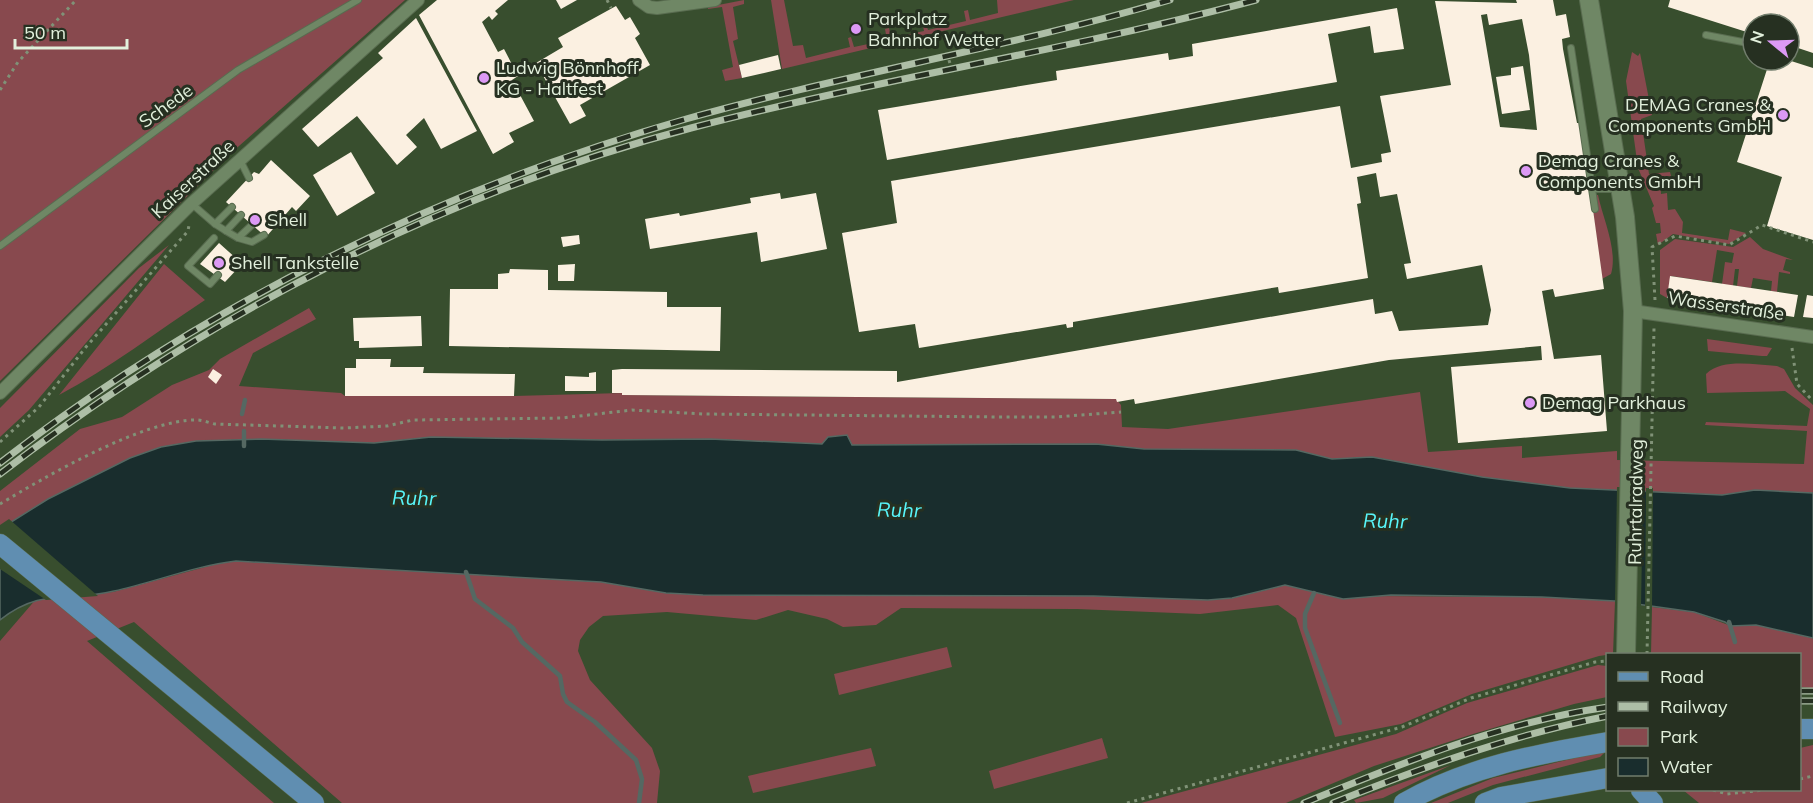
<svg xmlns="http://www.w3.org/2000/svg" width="1813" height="803" font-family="Mulish,sans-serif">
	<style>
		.green { fill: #88494e }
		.water { fill: #192d2d; stroke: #556862; stroke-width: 1.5 }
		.pier { fill: #384e2e }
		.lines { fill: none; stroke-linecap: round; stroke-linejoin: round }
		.stream { stroke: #556862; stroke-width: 4.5 }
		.building { fill: #fbf0e1; fill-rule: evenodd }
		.service-casing { stroke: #596c50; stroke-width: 8 }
		.minor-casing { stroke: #596c50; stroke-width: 14 }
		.secondary-casing { stroke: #596c50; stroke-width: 20 }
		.primary-casing { stroke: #596c50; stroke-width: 21 }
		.path { stroke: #809277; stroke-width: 3; stroke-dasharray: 3 4.5; stroke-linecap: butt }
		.service { stroke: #6f8765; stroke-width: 6 }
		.minor { stroke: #6f8765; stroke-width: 12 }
		.secondary { stroke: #6f8765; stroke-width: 18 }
		.primary { stroke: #608eb1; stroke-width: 20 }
		.rail-casing { stroke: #adbea6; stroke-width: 7 }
		.rail { stroke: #263021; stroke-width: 4.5; stroke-dasharray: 14; stroke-linecap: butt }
		.poi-dot { fill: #dc99f5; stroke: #263021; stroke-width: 2 }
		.labels { text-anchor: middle; stroke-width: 6; stroke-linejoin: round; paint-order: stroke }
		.poi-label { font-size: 18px; fill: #e2f0dc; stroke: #263021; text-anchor: start }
		.street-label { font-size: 18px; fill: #e2f0dc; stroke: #263021 }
		.water-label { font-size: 20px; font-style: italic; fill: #58f5f8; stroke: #263021 }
	</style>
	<rect width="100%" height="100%" fill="#384e2e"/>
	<g class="green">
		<polygon points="0,0 405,0 231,153 0,381"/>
		<polygon points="744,0 744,4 733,7 738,39 733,41 742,78 725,81 722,70 733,67 722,7 708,9 708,7"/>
		<polygon points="771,0 784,0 793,46 803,45 806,58 850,47 848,38 851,37 854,47 887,40 885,29 889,28 891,38 924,31 922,21 925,20 928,30 966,21 964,11 968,10 970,20 998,13 997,0 1074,0 782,69"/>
		<polygon points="1632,52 1638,56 1640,53 1652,115 1641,119 1649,174 1670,172 1671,176 1660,178 1661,194 1667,193 1668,210 1675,209 1683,222 1682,233 1728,240 1730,229 1746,233 1729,244 1673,234 1658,245 1656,234 1661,233 1660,223 1656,223 1652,208 1654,206 1638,168 1626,81"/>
		<path d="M 1595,195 L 1598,195 C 1603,219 1618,250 1611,274 L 1602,279 L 1593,213 L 1597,212 Z"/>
		<polygon points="1750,237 1763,249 1793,260 1786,259 1783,270 1790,272 1790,274 1779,272 1777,292 1771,291 1772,281 1753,278 1751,288 1737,286 1739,269 1735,269 1733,286 1722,284 1725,262 1732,263 1734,253 1717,250 1712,282 1671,276 1667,298 1660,294 1660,250 1675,239 1733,247"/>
		<polygon points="169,245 29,410 0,437 0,408 139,268"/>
		<path d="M 164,264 L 205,300 C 156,332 110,368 59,395 Z"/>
		<path d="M 309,308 L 316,319 L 253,353 L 239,386 L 341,393 L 345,396 L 514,396 L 622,393 L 623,395 L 1116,399 L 1121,405 L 1122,427 L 1168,429 L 1420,392 L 1428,452 L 1522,446 L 1522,458 L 1617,451 L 1617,460 L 1804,464 L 1807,431 L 1705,425 L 1706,422 L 1807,426 L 1810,409 L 1785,391 L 1707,393 L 1706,374 C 1723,358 1754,365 1777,366 L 1784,369 L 1795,388 L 1813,405 L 1813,493 L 1755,490 L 1722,495 L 1570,488 L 1482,477 L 1372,457 L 1332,459 L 1296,450 L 1144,449 L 1095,444 L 852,445 L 847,435 L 829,437 L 822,444 L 710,439 L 602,440 L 431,437 L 374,443 L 261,439 L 196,441 L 161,447 L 130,458 L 48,499 L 0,529 L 0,491 L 80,429 L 122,417 L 172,385 L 209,370 L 220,359 Z"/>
		<polygon points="1707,339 1772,348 1767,356 1762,356 1708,351"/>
		<polygon points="236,561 601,582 666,593 703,595 1094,596 1208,600 1232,598 1285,585 1368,596 1542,597 1615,601 1613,654 1599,656 1472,694 1401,724 1335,737 1296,618 1278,605 1200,614 1077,609 901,608 876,625 843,627 827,619 788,610 756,620 667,612 603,616 589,627 580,640 578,651 590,680 652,748 660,771 657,803 342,803 134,622 87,641 274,803 0,803 0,641 37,598 113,592 216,564"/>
		<polygon points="1652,607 1694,612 1731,626 1756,625 1813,638 1813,688 1800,687 1800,654 1651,654"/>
		<polygon points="947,647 952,667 839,695 834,674"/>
		<polygon points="1598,665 1607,666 1607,697 1574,704 1473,734 1374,766 1286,803 1141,803 1396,734 1467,703"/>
		<polygon points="1102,738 1108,758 994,789 989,771"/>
		<polygon points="1813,745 1813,803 1699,803 1683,790 1800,790 1800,748"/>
		<polygon points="871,748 876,766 753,793 748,776"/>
		<polygon points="1607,750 1600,757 1493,785 1448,803 1431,803 1493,778"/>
		<polygon points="1451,765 1383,798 1356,803 1354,800"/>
	</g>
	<path class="water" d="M 847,435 L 852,445 L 1096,444 L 1144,449 L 1296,450 L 1332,459 L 1372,457 L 1482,477 L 1570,488 L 1722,495 L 1755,490 L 1813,493 L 1813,638 L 1756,625 L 1730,626 L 1725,622 L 1694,612 L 1615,601 L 1542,597 L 1391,595 L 1343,599 L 1285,585 L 1232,598 L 1208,600 L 1094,596 L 703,595 L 666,593 L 601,582 L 236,561 C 194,566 155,582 114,591 C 69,602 41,587 0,620 L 0,529 L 48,499 L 130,458 L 161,447 L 196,441 L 261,439 L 374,443 L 431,437 L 602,440 L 710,439 L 822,444 L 828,437 Z"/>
	<g class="pier">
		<polygon points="1617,487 1643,488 1641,608 1615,604"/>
		<polygon points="1646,488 1653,488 1652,610 1645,609"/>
		<polygon points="9,519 98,596 46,600 0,569 0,525"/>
	</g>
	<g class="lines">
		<g class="stream">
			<polyline points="242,414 245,400"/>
			<polyline points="244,431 244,446"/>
			<polyline points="466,572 475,599 513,628 522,642 560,676 563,694 567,702 595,722 636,760 642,779 639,803"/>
			<polyline points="1314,593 1305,614 1305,628 1340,723"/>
			<polyline points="1729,622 1735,642"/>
		</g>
	</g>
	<g class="building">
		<polygon points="437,0 508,0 495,11 498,14 492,20 489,16 482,22 498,52 504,49 518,76 512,80 534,121 509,133 514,142 493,154 419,15"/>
		<polygon points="556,0 577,0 561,9"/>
		<path d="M 1516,0 L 1553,0 L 1556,16 L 1566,14 L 1570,37 L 1562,39 L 1563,49 L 1577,123 L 1581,123 L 1604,289 L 1555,297 L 1553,289 L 1542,291 L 1554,359 L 1601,355 L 1607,431 L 1458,443 L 1451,367 L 1542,360 L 1541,346 L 1389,360 L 1135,404 L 1134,399 L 1117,402 L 1116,399 L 622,395 L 622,393 L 612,393 L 612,370 L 622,369 L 897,371 L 897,382 L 1373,299 L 1375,314 L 1392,311 L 1399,331 L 1488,325 L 1491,310 L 1482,265 L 1407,279 L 1404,264 L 1411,263 L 1397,194 L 1380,197 L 1376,173 L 1357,177 L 1361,203 L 1357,204 L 1368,278 L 1279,293 L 1278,287 L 1073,322 L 1073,327 L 1067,328 L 1066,324 L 919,348 L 915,324 L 859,332 L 842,233 L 897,223 L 891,181 L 1340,106 L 1351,168 L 1382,162 L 1381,154 L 1391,152 L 1380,96 L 1451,85 L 1435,1 L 1517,3 ZM 1487,14 L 1489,25 L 1522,19 L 1529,55 L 1537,130 L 1500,127 L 1481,15 Z"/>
		<polygon points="1670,0 1813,0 1813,53 1789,45 1789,24 1753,24 1753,34 1668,7"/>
		<polygon points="616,6 625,20 630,17 640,34 635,38 650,65 580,105 586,116 570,124 536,63 563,47 558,38"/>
		<polygon points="1397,8 1404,49 1374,53 1370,26 1328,34 1337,82 887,160 878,110 1057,80 1056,71 1168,53 1169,60 1193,56 1192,44"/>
		<polygon points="416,18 477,131 441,149 424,118 406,135 417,147 397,165 357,116 318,147 302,129 383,58 378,53"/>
		<polygon points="778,55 781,69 742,78 739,65"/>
		<polygon points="1770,60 1788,60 1813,68 1813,240 1767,226 1782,177 1737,162"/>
		<polygon points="1523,66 1530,110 1502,114 1496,77 1511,75 1511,68"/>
		<polygon points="351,152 375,193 337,216 313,175"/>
		<polygon points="271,160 310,196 296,211 292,207 266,237 226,202 254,172 259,174"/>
		<polygon points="780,193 781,199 816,193 827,249 761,262 757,232 650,249 645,219 679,213 680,216 751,203 750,198"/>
		<polygon points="579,235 580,244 563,247 561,237"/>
		<polygon points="219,243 238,260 236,262 240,266 225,282 200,264"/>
		<polygon points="575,264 574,281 558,281 558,265"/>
		<polygon points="510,269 548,270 548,290 667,292 667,307 721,307 720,351 449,346 450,289 498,289 498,274 509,273"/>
		<polygon points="1670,276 1798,295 1794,317 1667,298"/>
		<polygon points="1807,295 1813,296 1813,318 1803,317"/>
		<polygon points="421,316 422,346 359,348 359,341 354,341 353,318"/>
		<polygon points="356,359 391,359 390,367 424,367 423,373 515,374 514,396 345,396 345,368 356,368"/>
		<polygon points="213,369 222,375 216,384 208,377"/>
		<polygon points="596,372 596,391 565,391 565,376 589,377 589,373"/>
	</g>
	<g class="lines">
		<defs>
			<g id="service">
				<polyline points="1706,35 1753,44"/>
				<polyline points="1571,48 1595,209"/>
				<polyline points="240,160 249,178"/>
				<polyline points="1593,189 1617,189"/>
				<polyline points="192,204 215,224 232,207"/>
				<polyline points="215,224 226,231 241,215"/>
				<polyline points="226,231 238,238 253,224"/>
				<polyline points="214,238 188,266 210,284 218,275"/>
				<polyline points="238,238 252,242 264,235"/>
				<polyline points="0,246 238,70 358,0"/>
			</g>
			<g id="minor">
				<polyline points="639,0 649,7 657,8 715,0"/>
				<polyline points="1633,311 1813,337"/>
				<polyline points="0,393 191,204 418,0"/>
			</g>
			<polyline id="secondary" points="1589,0 1625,217 1633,311 1626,654"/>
			<g id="primary">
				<polyline points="0,544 314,803"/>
				<polyline points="1800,729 1813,729"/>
				<polyline points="1641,790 1653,803"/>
				<path d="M 1404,803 C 1467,767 1537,754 1608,742"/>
				<polyline points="1485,803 1501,797 1608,778"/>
			</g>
		</defs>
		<use href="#service" class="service-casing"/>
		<use href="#minor" class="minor-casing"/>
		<use href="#secondary" class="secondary-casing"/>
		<use href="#primary" class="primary-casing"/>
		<g class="path">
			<polyline points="607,0 611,8"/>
			<polyline points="948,62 951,61"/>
			<polyline points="0,90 18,62 76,0"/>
			<polyline points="1655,300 1652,247 1675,236 1729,245 1762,225 1813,242"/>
			<polyline points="1792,348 1797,384 1813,401"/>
			<polyline points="0,442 39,407 86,347 188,231 189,225"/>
			<path d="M 0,504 C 45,477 144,419 197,420 C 203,420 209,423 215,424 L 344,428 L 387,426 L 413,420 L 562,418 L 632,410 L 704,414 L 1001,417 L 1055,417 L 1121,412"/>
			<polyline points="1647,654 1654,328"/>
			<polyline points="1800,779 1813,776"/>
			<polyline points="1713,790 1727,794 1763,790"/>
			<polyline points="1127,803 1402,727 1471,698 1595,662 1608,661"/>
		</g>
		<use href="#service" class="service"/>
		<use href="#minor" class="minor"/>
		<use href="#secondary" class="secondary"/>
		<use href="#primary" class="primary"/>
		<defs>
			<g id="rail">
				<path d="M 0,463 C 204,305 438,190 686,119 C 846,74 1011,47 1170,0"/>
				<path d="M 0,474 C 204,317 441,194 691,128 C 878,79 1070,50 1256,0"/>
				<polyline points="1800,691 1813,691"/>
				<polyline points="1800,701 1813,701"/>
				<path d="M 1304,803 C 1402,763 1502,722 1608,707"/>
				<path d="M 1333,803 C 1423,767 1512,735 1608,716"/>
			</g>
		</defs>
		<use href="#rail" class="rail-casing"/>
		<use href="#rail" class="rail"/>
	</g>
	<g class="poi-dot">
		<circle cx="856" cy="29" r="6"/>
		<circle cx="484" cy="78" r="6"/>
		<circle cx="1783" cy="115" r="6"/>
		<circle cx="1526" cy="171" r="6"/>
		<circle cx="255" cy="220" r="6"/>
		<circle cx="219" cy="263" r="6"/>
		<circle cx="1530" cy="403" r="6"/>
	</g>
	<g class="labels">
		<g class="poi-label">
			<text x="868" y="25">Parkplatz<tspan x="868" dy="21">Bahnhof Wetter</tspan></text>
			<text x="496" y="74">Ludwig Bönnhoff<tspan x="496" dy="21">KG - Haltfest</tspan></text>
			<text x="1771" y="111" text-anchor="end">DEMAG Cranes &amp;<tspan x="1771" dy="21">Components GmbH</tspan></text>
			<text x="1538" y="167">Demag Cranes &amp;<tspan x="1538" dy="21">Components GmbH</tspan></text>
			<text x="267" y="226">Shell</text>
			<text x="231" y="269">Shell Tankstelle</text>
			<text x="1542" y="409">Demag Parkhaus</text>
		</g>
		<g class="street-label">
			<text transform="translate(166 106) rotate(-36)" y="6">Schede</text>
			<text transform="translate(193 179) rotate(-43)" y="6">Kaiserstraße</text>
			<text transform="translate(1726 306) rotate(8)" y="6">Wasserstraße</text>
			<text transform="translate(1636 502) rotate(-89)" y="6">Ruhrtalradweg</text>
		</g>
		<g class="water-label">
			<text transform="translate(414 498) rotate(1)" y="7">Ruhr</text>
			<text transform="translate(899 510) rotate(1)" y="7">Ruhr</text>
			<text transform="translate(1385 521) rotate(1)" y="7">Ruhr</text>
		</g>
	</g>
	<rect x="1606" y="653" width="195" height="138" fill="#263021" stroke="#717d6c" stroke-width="1.5"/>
	<rect x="1618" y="672" width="30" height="9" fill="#608eb1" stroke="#717d6c" stroke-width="1.5"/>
	<text x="1660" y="683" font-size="18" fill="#e2f0dc">Road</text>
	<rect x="1618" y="702" width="30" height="9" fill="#adbea6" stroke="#717d6c" stroke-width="1.5"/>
	<text x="1660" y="713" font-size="18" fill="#e2f0dc">Railway</text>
	<rect x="1618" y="728" width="30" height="18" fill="#88494e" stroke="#717d6c" stroke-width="1.5"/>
	<text x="1660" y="743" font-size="18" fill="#e2f0dc">Park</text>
	<rect x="1618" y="758" width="30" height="18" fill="#192d2d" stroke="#717d6c" stroke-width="1.5"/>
	<text x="1660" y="773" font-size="18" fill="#e2f0dc">Water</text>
	<g transform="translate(1771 42) rotate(289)"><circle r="28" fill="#263021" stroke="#717d6c" stroke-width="1.5"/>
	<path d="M0-4.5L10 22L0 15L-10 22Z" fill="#dc99f5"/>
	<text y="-9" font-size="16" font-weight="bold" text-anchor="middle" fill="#e2f0dc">N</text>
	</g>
	<path d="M15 39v9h112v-9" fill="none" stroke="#e2f0dc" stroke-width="3"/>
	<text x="24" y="39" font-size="18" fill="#e2f0dc" stroke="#263021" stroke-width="4.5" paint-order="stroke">50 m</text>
</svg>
